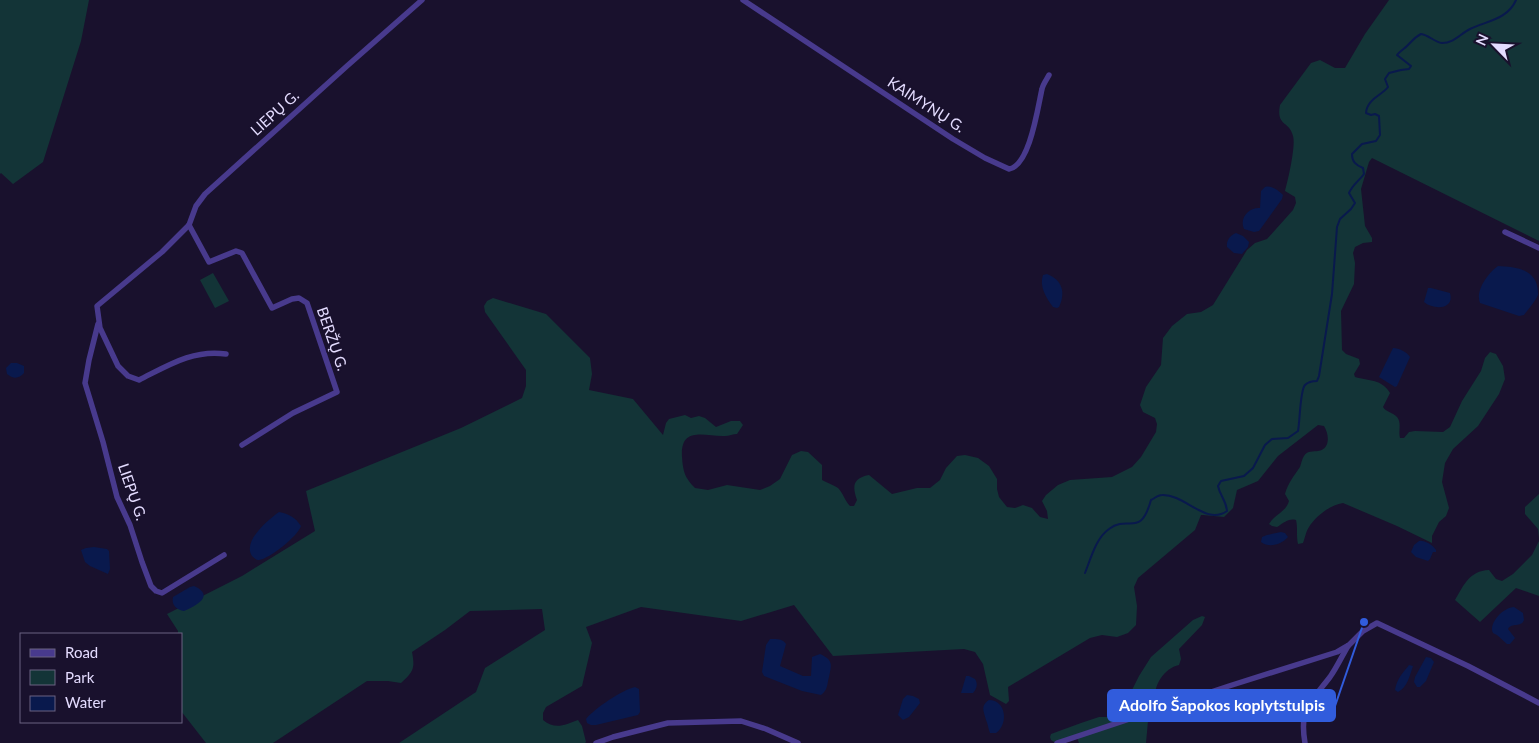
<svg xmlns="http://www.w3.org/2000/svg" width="1539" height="743" font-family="Lato,sans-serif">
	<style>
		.green { fill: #133437 }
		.water { fill: #09194d }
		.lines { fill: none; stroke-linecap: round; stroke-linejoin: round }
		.stream { stroke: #09194d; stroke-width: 2 }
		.minor { stroke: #483a8d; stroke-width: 5.5 }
		.labels { text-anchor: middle; stroke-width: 4; stroke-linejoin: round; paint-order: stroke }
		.street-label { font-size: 15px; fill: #e4dcff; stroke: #19112d }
		.leader { fill: none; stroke: #315cdc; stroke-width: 2 }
		.callout-dot { fill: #315cdc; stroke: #19112d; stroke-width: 2 }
		.callout { fill: #315cdc; stroke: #315cdc; stroke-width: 2 }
		.callout-label { font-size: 16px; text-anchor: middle; font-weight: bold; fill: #fff }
	</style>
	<rect width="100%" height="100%" fill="#19112d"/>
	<g class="green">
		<polygon points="0,0 89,0 81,41 43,162 13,184 1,173 0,174"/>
		<path d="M 1389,0 L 1539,0 L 1539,241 L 1372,158 L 1369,162 L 1361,189 L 1365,226 L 1372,238 L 1372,242 L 1363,243 L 1355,247 L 1353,253 L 1355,263 L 1354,284 L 1341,311 L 1342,350 L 1346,354 L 1359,359 L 1360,364 L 1354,374 L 1355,377 C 1369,381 1382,379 1390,393 L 1383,407 C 1386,412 1392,412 1397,417 C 1402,423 1398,431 1400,438 L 1404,438 L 1409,432 L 1415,431 L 1443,432 L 1450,427 L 1462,401 L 1481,371 L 1485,358 L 1490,352 L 1496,354 L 1503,366 L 1505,379 L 1499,394 L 1478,426 L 1453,449 L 1445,463 L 1442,482 L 1449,508 L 1446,516 L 1439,522 L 1432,536 L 1432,543 L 1397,526 L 1343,503 C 1330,505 1316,516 1309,527 C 1306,531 1305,538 1303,543 L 1298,544 C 1296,536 1298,528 1296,520 C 1288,518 1284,523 1277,527 L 1272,526 L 1269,524 C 1275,514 1286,512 1289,501 L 1285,494 C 1288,483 1294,476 1300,467 C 1301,464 1302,459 1304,456 C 1308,450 1313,452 1318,451 C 1331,449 1329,434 1324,426 L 1318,425 L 1278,456 L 1258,481 L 1237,490 L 1233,508 L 1224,517 L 1203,515 L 1201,515 L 1195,530 L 1138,578 L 1134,587 L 1137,606 L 1136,625 L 1128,633 L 1117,637 L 1102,635 L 1090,638 L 1008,687 L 1009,701 L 1006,704 L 990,695 L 983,664 L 975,652 L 964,649 L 833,656 L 794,605 L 741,621 L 641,607 L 586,627 L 592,643 L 582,686 L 546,707 L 543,713 L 543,720 C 555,730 565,725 578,720 L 582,726 L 586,742 L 585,743 L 399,743 L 476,692 L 485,668 L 545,630 L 542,609 L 470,611 L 445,630 L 412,652 C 415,668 414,671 401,683 L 388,681 L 367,681 L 273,743 L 206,743 L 181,711 L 181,634 L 178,634 L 178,631 L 167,614 L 242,576 L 315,531 L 306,491 L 461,428 L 522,398 L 526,386 L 526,370 L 485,312 L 484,306 L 487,301 L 493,298 L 546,314 L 590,358 L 592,374 L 589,390 L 633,399 L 663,435 L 666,423 L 669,419 L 685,415 L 691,418 L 699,416 L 705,418 L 716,427 L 731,421 L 740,421 L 743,425 L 737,434 C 733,434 729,436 725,436 C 706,437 680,425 682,457 C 683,472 685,478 695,488 L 708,490 L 727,485 L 760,490 L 770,486 L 780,479 L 792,455 L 801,451 L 808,452 L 822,465 L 822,480 C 827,483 834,485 838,488 C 843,493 845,501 850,506 L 854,506 L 857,500 C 852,486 853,478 869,475 L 892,494 L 917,488 L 930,488 L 940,480 L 946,468 L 957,456 L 965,455 L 978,458 L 989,466 L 997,479 L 997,489 L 999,497 L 1007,507 L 1015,508 L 1023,505 L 1032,508 L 1040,517 L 1048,519 L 1047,511 L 1042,501 L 1046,495 L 1058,485 L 1070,480 L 1112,477 L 1132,467 L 1141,457 L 1156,432 L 1157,424 L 1155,418 L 1143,412 L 1140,405 L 1146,387 L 1161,365 L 1163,338 L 1172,326 L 1187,314 L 1201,312 L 1213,305 L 1247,250 L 1255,243 L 1267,239 L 1293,210 L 1296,203 L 1295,197 L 1285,191 C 1288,181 1296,145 1293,136 C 1289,120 1276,127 1280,105 L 1311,63 L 1320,60 L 1335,68 L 1345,68 L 1365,34 Z"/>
		<polygon points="213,273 229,301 215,308 200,280"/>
		<polygon points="1539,494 1539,538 1538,529 1525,514 1525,507"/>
		<path d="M 1539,541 L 1539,596 L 1516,588 L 1480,622 L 1455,600 C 1464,585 1469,571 1489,570 L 1496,579 L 1502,581 L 1513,574 L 1532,555 Z"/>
		<path d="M 1202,616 L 1205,617 L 1202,625 L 1179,649 L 1181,659 L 1179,665 C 1164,668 1153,686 1155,701 L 1161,707 L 1148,710 L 1148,721 L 1146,743 L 1079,743 L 1076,735 L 1054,742 L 1051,740 L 1050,737 L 1051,734 L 1081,723 L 1099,717 L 1110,717 L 1116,714 L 1124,706 L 1139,676 L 1151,657 L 1193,620 Z"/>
	</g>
	<g class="water">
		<path d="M 1265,187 C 1271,185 1278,190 1283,195 L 1282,199 L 1259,231 L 1254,232 L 1244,229 C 1239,218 1249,207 1260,208 L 1261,191 Z"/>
		<path d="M 1236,233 L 1243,236 L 1249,242 L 1248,247 L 1242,254 L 1234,253 L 1227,247 C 1226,241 1230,235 1236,233 Z"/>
		<path d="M 1498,266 C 1515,267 1539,268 1538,295 C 1535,302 1529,308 1524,315 L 1519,316 L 1480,303 C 1475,291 1488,273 1498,266 Z"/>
		<path d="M 1047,274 C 1062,280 1066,292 1059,307 L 1057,308 L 1053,307 C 1046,298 1039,286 1043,275 Z"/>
		<path d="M 1428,288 L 1431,288 L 1450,293 C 1455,310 1433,310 1424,302 Z"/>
		<path d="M 1393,348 C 1399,348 1407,352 1410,357 L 1397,386 L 1395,387 L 1379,377 Z"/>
		<path d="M 11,363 L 17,363 L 24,366 L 24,373 C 19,379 13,379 7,374 L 6,368 Z"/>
		<path d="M 279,512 C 289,514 295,517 301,526 C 298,536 269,559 259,560 C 256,560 254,558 252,556 C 242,541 269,519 279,512 Z"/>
		<path d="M 1281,532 L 1285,533 L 1288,537 C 1281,545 1269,548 1261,542 L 1262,537 L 1267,535 Z"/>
		<path d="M 1419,541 C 1424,540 1433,545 1436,550 L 1436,552 L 1433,552 L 1430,559 L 1428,561 L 1416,557 L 1411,552 L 1414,545 Z"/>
		<polygon points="94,547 107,549 109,551 110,569 108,574 90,566 85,562 81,550 86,548"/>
		<path d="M 194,586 C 216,596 195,606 184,611 C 177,610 171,605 173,597 L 190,587 Z"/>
		<path d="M 1514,607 L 1523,613 L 1524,620 C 1521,628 1512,622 1508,629 L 1515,638 L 1510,644 L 1507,644 L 1497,635 L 1493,633 C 1488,623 1504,607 1514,607 Z"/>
		<path d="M 770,639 C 776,639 782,638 786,644 L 780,666 L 803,676 L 811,676 L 812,657 L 820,654 C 833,660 832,664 829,677 C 827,684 828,690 821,695 L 802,691 L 764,676 L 762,672 L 766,645 Z"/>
		<polygon points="1426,657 1431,658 1434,662 1426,681 1420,687 1417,687 1414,682 1415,677"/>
		<path d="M 1409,665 L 1413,666 C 1410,675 1407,688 1398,692 L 1395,690 C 1397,678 1403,673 1409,665 Z"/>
		<path d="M 966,676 L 969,676 L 975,679 C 978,684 977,688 973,693 L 961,693 Z"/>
		<path d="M 635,687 L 639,689 L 640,712 L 638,715 L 596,725 L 591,725 L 587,723 L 586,719 C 595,708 622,690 635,687 Z"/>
		<polygon points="907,695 913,696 919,699 920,703 909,717 903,720 898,715 903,699"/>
		<path d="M 989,700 C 1006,700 1009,724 996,733 L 990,733 C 988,728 988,724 986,720 C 984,711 980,706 989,700 Z"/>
	</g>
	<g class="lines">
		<path class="stream" d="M 1085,573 C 1091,558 1096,538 1109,529 C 1129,514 1140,539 1151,500 C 1155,498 1158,495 1162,495 C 1185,494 1206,526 1227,511 C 1226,500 1220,496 1218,486 L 1221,481 L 1244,476 L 1253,468 L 1265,445 L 1272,439 L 1288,438 L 1298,431 C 1300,421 1300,390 1305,385 C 1308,382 1313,381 1317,381 L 1319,376 L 1332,294 L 1337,227 L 1340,219 L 1351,209 L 1355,203 L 1349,193 C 1353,184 1359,181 1364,174 L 1363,168 C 1356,165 1352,162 1352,154 L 1362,144 L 1376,141 L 1380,135 L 1379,116 L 1375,114 L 1371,115 L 1366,113 C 1367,99 1381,96 1388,87 L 1385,79 L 1389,73 L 1401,70 L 1409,69 L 1411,66 L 1397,55 C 1400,51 1404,49 1407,46 C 1412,41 1415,37 1421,34 C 1429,35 1434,42 1442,43 C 1454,43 1460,34 1470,29 C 1487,21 1508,19 1516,0"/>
		<g class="minor">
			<path d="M 743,0 L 953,139 L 985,158 L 1009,169 C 1030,166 1038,106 1042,89 C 1043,84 1047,79 1049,75"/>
			<polyline points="189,225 209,262 236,251 242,253 272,308 292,299 299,298 307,303 337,392 293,413 242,445"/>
			<polyline points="1505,232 1539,248"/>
			<polyline points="98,324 89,360 85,383 103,442 117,497 130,525 142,562 151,586 156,591 162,593 224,555"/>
			<path d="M 226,354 C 193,349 167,366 139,380 L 128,376 L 118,366 L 100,328 L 97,306 L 162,252 L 189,225 L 196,206 L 205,194 L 347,66 L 422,0"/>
			<polyline points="596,743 613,737 668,723 741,721 766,729 798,743"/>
			<polyline points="1057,743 1229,686 1337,652 1349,645 1363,631 1377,623 1468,666 1539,703"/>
			<path d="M 1305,743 C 1299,708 1310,703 1330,677 C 1337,667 1342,656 1348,646"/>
		</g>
	</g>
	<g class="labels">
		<g class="street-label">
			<text transform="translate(926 105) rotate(33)" y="5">KAIMYNŲ G.</text>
			<text transform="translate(275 113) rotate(-42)" y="5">LIEPŲ G.</text>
			<text transform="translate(332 339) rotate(71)" y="5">BERŽŲ G.</text>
			<text transform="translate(132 492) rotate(71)" y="5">LIEPŲ G.</text>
		</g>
	</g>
	<path class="leader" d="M1364 622L1335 706"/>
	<circle class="callout-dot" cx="1364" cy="622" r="5"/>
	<rect class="callout" x="1108" y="690" width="227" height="31" rx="5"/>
	<g class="callout-label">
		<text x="1222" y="711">Adolfo Šapokos koplytstulpis</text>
	</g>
	<rect x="20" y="633" width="162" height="90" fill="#19112d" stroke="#6a6281"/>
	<rect x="30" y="649" width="25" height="8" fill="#483a8d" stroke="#6a6281"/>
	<text x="65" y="658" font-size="15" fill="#e4dcff">Road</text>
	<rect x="30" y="670" width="25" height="15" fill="#133437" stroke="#6a6281"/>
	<text x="65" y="683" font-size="15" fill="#e4dcff">Park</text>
	<rect x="30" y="696" width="25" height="15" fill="#09194d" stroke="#6a6281"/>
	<text x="65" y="708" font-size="15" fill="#e4dcff">Water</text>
	<g transform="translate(1494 45) rotate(294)" stroke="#19112d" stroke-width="4" paint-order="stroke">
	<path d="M0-4L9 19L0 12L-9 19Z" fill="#e4dcff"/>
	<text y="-8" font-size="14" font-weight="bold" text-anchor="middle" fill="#e4dcff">N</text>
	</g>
</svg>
